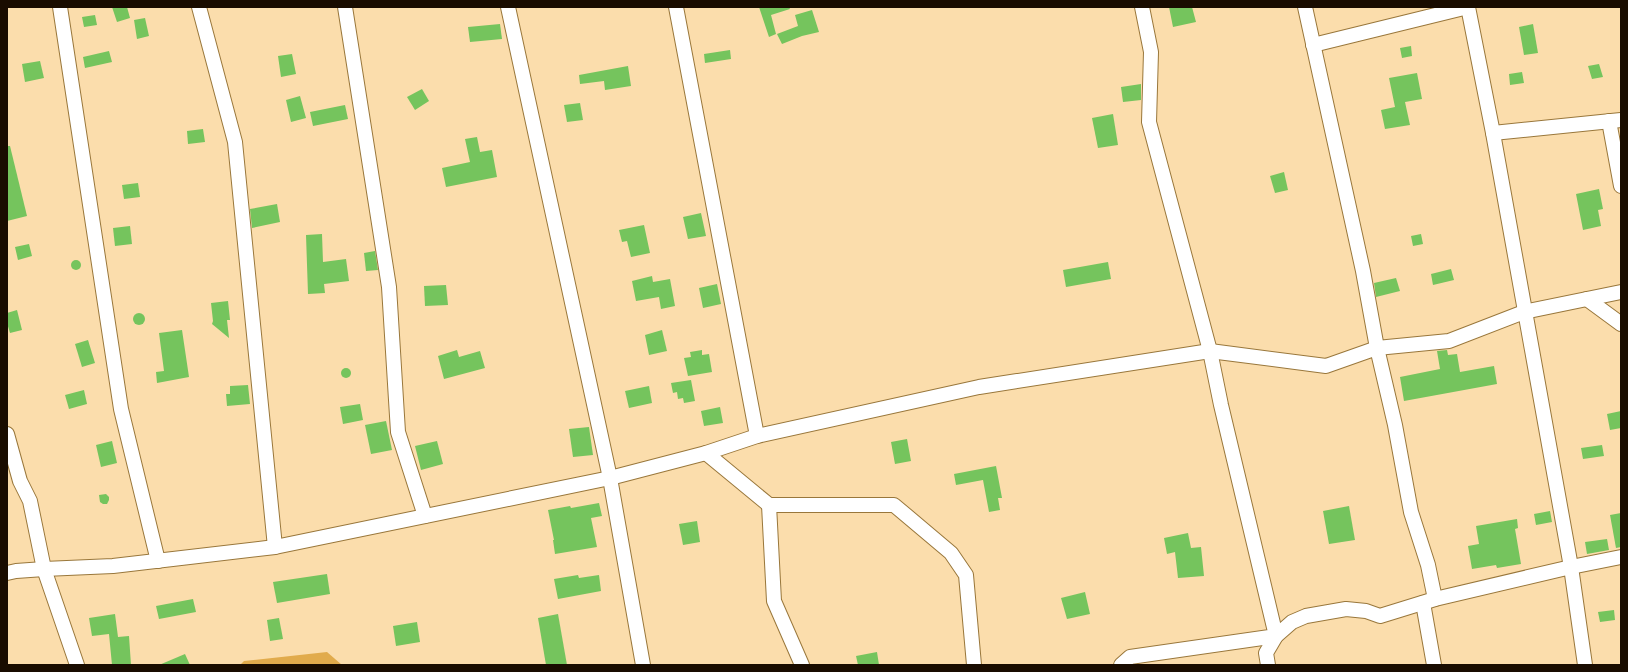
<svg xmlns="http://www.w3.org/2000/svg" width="1628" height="672" font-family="Rubik,sans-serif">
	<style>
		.green { fill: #e1ab4c }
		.building { fill: #75c45d }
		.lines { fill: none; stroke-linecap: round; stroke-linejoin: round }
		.street-casing { stroke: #99773b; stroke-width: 16 }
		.street { stroke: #fff; stroke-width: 14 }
	</style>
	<rect width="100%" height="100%" fill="#fbddac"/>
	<polygon class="green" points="327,652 342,665 240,665 244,661"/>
	<g class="building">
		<polygon points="112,7 127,7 130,18 117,22"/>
		<polygon points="759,7 789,7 790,9 771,15 776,34 769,37"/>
		<polygon points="1169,7 1192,7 1196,22 1173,27"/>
		<polygon points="812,10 819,32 802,36 782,44 777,34 798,26 795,15"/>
		<polygon points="95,15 97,25 84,27 82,17"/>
		<polygon points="145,18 149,36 137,39 134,20"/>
		<polygon points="500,24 502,39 470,42 468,27"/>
		<polygon points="1533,24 1538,53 1524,55 1519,27"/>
		<polygon points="1411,46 1412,56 1402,58 1400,48"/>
		<polygon points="730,50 731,59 705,63 704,54"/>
		<polygon points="109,51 112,62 85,68 83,57"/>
		<polygon points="292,54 296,74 281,77 278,56"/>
		<polygon points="40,61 44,78 25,82 22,64"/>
		<polygon points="1599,64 1603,77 1592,79 1588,66"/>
		<polygon points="628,66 631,86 605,90 604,81 580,84 579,75"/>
		<polygon points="1522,72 1524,83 1510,85 1509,74"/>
		<polygon points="1417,73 1422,99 1405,102 1410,125 1385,129 1381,110 1395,107 1389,78"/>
		<polygon points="1141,84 1141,100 1123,102 1121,87"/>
		<polygon points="422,89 429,101 415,110 407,97"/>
		<polygon points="300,96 306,118 291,122 286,100"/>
		<polygon points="580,103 583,120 567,122 564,105"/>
		<polygon points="345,105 348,119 313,126 310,112"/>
		<polygon points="1113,114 1118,145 1098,148 1092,118"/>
		<polygon points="203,129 205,142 188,144 187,131"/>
		<polygon points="477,137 480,152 492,150 497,177 446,187 442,168 470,162 465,139"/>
		<polygon points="7,146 10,146 27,216 7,221"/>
		<polygon points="1284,172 1288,190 1275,193 1270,176"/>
		<polygon points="138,183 140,197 124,199 122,185"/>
		<polygon points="1599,189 1603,209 1598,210 1601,226 1583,230 1576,194"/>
		<polygon points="277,204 280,222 252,228 250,209"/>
		<polygon points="701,213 706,236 688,239 683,217"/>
		<polygon points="644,225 650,253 631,257 627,241 622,242 619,230"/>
		<polygon points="130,226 132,244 115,246 113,228"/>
		<polygon points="322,234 323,262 346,259 349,281 324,284 325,293 308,294 306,235"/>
		<polygon points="1421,234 1423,244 1413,246 1411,236"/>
		<polygon points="29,244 32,256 18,260 15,247"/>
		<polygon points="375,251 378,270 366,271 364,253"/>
		<circle cx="76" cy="265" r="5"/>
		<polygon points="1108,262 1111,279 1066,287 1063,270"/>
		<polygon points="1451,269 1454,280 1433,285 1431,274"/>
		<polygon points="652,276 653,282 670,279 675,306 661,309 659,297 636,301 632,281"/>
		<polygon points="1396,278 1400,291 1376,297 1374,283"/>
		<polygon points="717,284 721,304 703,308 699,288"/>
		<polygon points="446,285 448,305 425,306 424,286"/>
		<polygon points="228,301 230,320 227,320 229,338 212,324 213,321 211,303"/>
		<polygon points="17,310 22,330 10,333 7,323 7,313"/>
		<circle cx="139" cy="319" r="6"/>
		<polygon points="182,330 189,377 157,383 156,372 164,371 159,333"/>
		<polygon points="662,330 667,351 649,355 645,335"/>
		<polygon points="88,340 95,363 82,367 75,344"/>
		<polygon points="457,350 459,357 480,351 485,368 444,379 438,356"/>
		<polygon points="702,350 702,355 709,354 712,372 688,376 684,358 691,357 690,352"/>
		<polygon points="1447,350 1448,355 1457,354 1460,372 1494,366 1497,384 1404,401 1400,377 1440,369 1437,351"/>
		<circle cx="346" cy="373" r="5"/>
		<polygon points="691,380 695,401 684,403 683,398 678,399 677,392 673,393 671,383"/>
		<polygon points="248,385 250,404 227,406 226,394 230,394 230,386"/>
		<polygon points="649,386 652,403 629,408 625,391"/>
		<polygon points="84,390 87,404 69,409 65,395"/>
		<polygon points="360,404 363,420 343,424 340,407"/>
		<polygon points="720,407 723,423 704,426 701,411"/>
		<polygon points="1621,411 1621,428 1610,430 1607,414"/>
		<polygon points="386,421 392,450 371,454 365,425"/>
		<polygon points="589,427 593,455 573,457 569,429"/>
		<polygon points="907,439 911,461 895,464 891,442"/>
		<polygon points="112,441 117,463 101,467 96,445"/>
		<polygon points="437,441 443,464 421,470 415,446"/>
		<polygon points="1602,445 1604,456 1583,459 1581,448"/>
		<polygon points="996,466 1002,498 998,498 1000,510 989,512 983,480 956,485 954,474"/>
		<polygon points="106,494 109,497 109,500 107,504 103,504 100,502 99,495"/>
		<polygon points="599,503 602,516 591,518 597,547 555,554 553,540 554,540 548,510 570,506 571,508"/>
		<polygon points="1349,506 1355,540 1329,544 1323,511"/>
		<polygon points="1550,511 1552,522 1536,525 1534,514"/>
		<polygon points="1621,513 1621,547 1616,548 1610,515"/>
		<polygon points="1517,519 1518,528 1515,529 1521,564 1497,568 1496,565 1472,569 1468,546 1479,544 1476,526"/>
		<polygon points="697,521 700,542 683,545 679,524"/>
		<polygon points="1188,533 1191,548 1201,547 1204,576 1178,578 1175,552 1167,554 1164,538"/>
		<polygon points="1607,539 1609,550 1587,554 1585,542"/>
		<polygon points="327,574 330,594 277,603 273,582"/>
		<polygon points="578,575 579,578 599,575 601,591 558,599 554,579"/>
		<polygon points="1085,592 1090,614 1067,619 1061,598"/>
		<polygon points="193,599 196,612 159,619 156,606"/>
		<polygon points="1614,610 1615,620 1600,622 1598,612"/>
		<polygon points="115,614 118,637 129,636 131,665 112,665 109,634 92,636 89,618"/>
		<polygon points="558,614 567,665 546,665 538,618"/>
		<polygon points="279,618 283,639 270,641 267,620"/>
		<polygon points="417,622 420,642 396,646 393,626"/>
		<polygon points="877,652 879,665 858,665 856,656"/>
		<polygon points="185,654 190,665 159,665"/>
	</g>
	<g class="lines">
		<defs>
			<g id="street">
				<polyline points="60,7 121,409 158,561"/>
				<polyline points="199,7 235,142 275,547"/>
				<polyline points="345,7 389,287 398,432 425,516"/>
				<polyline points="508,7 610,478 643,665"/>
				<polyline points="676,7 757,436"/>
				<polyline points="1305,7 1363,271 1377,348 1395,425 1411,512 1428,565 1435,599"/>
				<polyline points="1468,7 1493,133 1571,567 1585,665"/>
				<polyline points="1313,45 1468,7"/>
				<polyline points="1609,121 1621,186"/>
				<polyline points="1493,133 1621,120"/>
				<polyline points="1587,299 1621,324"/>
				<polyline points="7,434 20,481 30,501 44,569 77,665"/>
				<polyline points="706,453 769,505 894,505 951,553 966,575 974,665"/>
				<polyline points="769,505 774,601 802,665"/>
				<polyline points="7,573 16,571 44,569 113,566 275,547 610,478 706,453 757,436 979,387 1210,351 1326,366 1377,348 1449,341 1524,312 1621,292"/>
				<polyline points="1423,603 1434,665"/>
				<polyline points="1121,665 1130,657 1276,636 1221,405 1210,351 1149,122 1151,52 1142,7"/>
				<polyline points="1268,665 1266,653 1276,636 1292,622 1306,616 1346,609 1366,611 1380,616 1435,599 1571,567 1621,557"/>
			</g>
		</defs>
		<use href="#street" class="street-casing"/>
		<use href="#street" class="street"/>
	</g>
	<rect width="1628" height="672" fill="none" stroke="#190c00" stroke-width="16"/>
</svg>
